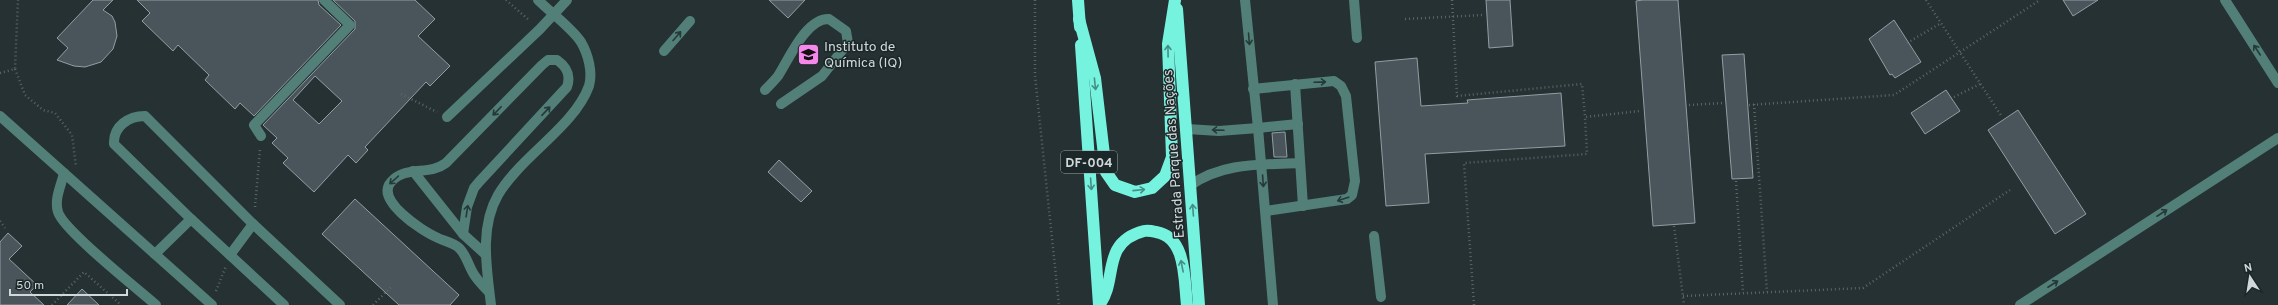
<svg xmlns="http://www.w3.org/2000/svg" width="2278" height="305" font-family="Overpass,sans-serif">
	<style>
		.building { fill: #4a555b; stroke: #919ea4; fill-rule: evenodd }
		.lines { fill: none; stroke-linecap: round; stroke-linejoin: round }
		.path { stroke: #5c6668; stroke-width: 2.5; stroke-dasharray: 1 3; stroke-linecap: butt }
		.minor { stroke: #528078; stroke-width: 10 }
		.highway { stroke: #75f3df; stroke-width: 12 }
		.oneway { stroke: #263939 }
		.oneway2 { stroke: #488d84 }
		.labels { text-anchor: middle; stroke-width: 3; stroke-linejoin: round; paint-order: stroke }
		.shield { fill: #1b2729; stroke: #9aa3a4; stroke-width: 1 }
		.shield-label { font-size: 13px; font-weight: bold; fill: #d0d8d9 }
		.poi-label { font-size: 14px; fill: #d0d8d9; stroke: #1b2729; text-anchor: start }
		.street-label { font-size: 14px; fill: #d0d8d9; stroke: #1b2729 }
	</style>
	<rect width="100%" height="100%" fill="#253133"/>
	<g class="building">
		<polygon points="93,0 113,0 103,10 112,16 115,22 117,36 113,49 101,62 85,67 74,66 57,60 68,48 57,38"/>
		<polygon points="137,0 318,0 319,5 341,25 254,116 240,103 235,109 205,80 209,75 178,45 173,51 142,21 150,13"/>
		<path d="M 333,0 L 415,0 L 435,19 L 418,36 L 450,66 L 430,86 L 426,82 L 365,147 L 368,150 L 356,163 L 348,155 L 314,192 L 283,163 L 288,158 L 272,143 L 277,138 L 263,125 L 355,29 L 355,21 ZM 315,76 L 342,101 L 319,124 L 293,100 Z"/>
		<polygon points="769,0 805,0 788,18"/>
		<polygon points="1486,0 1510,0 1513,46 1489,48"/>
		<polygon points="1643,0 1678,0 1695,223 1653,226 1636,1"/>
		<polygon points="2063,0 2098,0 2073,16"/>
		<polygon points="1894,20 1921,62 1895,78 1892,74 1890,75 1869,39"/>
		<polygon points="1744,54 1753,178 1732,179 1722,55"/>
		<polygon points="1417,58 1421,106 1468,103 1467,100 1561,93 1565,146 1425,154 1429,203 1386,206 1375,62"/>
		<polygon points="1946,90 1960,111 1925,134 1911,113"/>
		<polygon points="2018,110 2086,214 2055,234 1988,130"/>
		<polygon points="1285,132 1287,157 1274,157 1272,133"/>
		<polygon points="779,160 812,191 801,202 768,172"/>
		<polygon points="355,199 459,295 450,305 399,305 322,234"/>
		<polygon points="8,233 22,246 9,259 37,285 30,292 44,305 0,305 0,242"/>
		<polygon points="82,289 99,305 67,305"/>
	</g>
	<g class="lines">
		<g class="path">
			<polyline points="506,0 530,21"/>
			<polyline points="1035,0 1035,76 1059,305"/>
			<polyline points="1452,0 1457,96 1582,84 1585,117 1640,111"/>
			<polyline points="1926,0 2002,117"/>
			<polyline points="1405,19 1483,15"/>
			<polyline points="1907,43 1941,23"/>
			<polyline points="15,69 25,95 43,110 55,113 72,135 76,167"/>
			<polyline points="0,73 15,69 18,0"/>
			<polyline points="401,94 437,112"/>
			<polyline points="1954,97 1980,84"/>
			<polyline points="1754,104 1767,292"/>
			<polyline points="1689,105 1724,103"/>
			<polyline points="1749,105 1894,95 2040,0"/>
			<polyline points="1736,181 1743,293"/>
			<polyline points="255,207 260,149"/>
			<polyline points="0,221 5,228"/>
			<polyline points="1674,226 1684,305"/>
			<polyline points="216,291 226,266"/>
			<polyline points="1683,296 1863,288 2010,190"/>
			<polyline points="52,305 84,272 121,305"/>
			<polyline points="373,305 391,287"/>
			<polyline points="1474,305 1464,163 1587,154 1585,117"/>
		</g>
		<g class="minor">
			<polyline points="1354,0 1357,38"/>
			<polyline points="2225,0 2278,83"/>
			<polyline points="664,51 690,21"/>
			<polyline points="1295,84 1303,206"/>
			<polyline points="1253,89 1334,81 1341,86 1346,96 1355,181 1352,195 1347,199 1266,211"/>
			<path d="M 765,90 C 769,86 774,81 778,76 C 789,59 806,18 829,19 L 846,31 L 848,43 L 822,76 L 781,104"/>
			<polyline points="0,116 212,305"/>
			<polyline points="447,117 540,29 567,0"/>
			<polyline points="1187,129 1219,131 1258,128 1245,0"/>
			<polyline points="261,136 254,125 350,25 324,0"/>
			<polyline points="413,171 463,234"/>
			<path d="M 64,173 C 61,186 54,199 58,212 C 63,230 138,289 156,305"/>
			<path d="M 1191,185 C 1223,162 1262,165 1300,163"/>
			<polyline points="1374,236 1381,297"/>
			<polyline points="155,254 191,219"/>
			<path d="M 485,254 L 463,234 L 467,207 L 474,188 L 479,182 L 567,87 C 571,75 567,67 557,60 L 548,60 L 542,65 L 446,163 C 429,176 406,165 391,182 C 375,200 422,231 436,237 C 443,241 452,242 458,247 C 466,253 469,268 475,276 C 479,282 484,287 489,292"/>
			<polyline points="230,255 253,224"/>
			<path d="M 284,305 L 191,219 L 114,144 C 113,126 129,116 145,116 L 253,224 L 340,305"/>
			<path d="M 491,305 C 487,270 479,228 498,195 C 521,156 574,127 589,86 C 593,72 588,54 581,42 C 572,28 550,12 538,0"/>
			<polyline points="1273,305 1258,128 1298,124"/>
			<polyline points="2020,305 2278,138"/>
		</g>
		<g class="highway">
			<polyline points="1078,0 1080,27"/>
			<polyline points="1177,9 1199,305"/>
			<polyline points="1079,19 1095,78 1106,172 1115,185 1135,192 1152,188 1165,176 1172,157 1168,44 1175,0"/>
			<polyline points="1081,45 1099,305"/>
			<path d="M 1099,305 C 1112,289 1108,267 1117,250 C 1123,239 1132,234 1144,231 C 1148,230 1152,231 1156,232 C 1187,237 1184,281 1187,305"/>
		</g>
	</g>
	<defs><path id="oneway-shaft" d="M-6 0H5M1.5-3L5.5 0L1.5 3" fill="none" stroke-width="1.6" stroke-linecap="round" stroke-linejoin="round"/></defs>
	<g class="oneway">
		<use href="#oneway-shaft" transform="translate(677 36) rotate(-49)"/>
		<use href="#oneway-shaft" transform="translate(1249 39) rotate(85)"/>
		<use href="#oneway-shaft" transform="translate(2257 50) rotate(-123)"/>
		<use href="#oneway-shaft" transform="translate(1320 82) rotate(-2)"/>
		<use href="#oneway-shaft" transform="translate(497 111) rotate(134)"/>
		<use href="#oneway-shaft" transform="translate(546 111) rotate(-47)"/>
		<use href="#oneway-shaft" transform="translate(1218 130) rotate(-178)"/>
		<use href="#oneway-shaft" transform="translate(394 180) rotate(138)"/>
		<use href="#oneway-shaft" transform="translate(1263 181) rotate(86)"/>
		<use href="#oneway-shaft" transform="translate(1343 199) rotate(162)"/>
		<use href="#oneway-shaft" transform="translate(467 211) rotate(-81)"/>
		<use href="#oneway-shaft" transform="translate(2162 213) rotate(-33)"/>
		<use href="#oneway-shaft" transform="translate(2053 284) rotate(-33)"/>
	</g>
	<g class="oneway2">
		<use href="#oneway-shaft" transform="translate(1168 51) rotate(-91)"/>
		<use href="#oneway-shaft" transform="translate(1095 84) rotate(84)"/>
		<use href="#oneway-shaft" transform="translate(1091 184) rotate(86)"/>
		<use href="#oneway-shaft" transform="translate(1139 190) rotate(-6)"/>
		<use href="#oneway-shaft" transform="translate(1193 210) rotate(-94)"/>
		<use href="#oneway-shaft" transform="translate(1182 266) rotate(-101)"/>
	</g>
	<defs>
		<symbol id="university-square" viewBox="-11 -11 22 22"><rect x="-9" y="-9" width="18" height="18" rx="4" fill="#f788eb" stroke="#1b2729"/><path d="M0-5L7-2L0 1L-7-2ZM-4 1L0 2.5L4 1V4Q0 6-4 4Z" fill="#111"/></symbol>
	</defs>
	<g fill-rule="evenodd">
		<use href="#university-square" x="796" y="42" width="25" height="25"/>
	</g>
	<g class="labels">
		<rect class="shield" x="1061" y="151" width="56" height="22" rx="3"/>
		<g class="shield-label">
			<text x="1089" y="167">DF-004</text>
		</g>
		<g class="poi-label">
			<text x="824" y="51">Instituto de<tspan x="824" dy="16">Química (IQ)</tspan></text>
		</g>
		<g class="street-label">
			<text transform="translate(1173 154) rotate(-94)" y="5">Estrada Parque das Nações</text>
		</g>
	</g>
	<g transform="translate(2250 277) rotate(348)" stroke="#1b2729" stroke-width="3" paint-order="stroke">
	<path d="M0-3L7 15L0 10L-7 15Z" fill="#d0d8d9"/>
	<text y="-6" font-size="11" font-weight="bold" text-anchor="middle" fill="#d0d8d9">N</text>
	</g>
	<path d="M10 289v6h117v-6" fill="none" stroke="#d0d8d9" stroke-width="2"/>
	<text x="16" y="289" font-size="12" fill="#d0d8d9" stroke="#1b2729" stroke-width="3" paint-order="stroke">50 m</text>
</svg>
